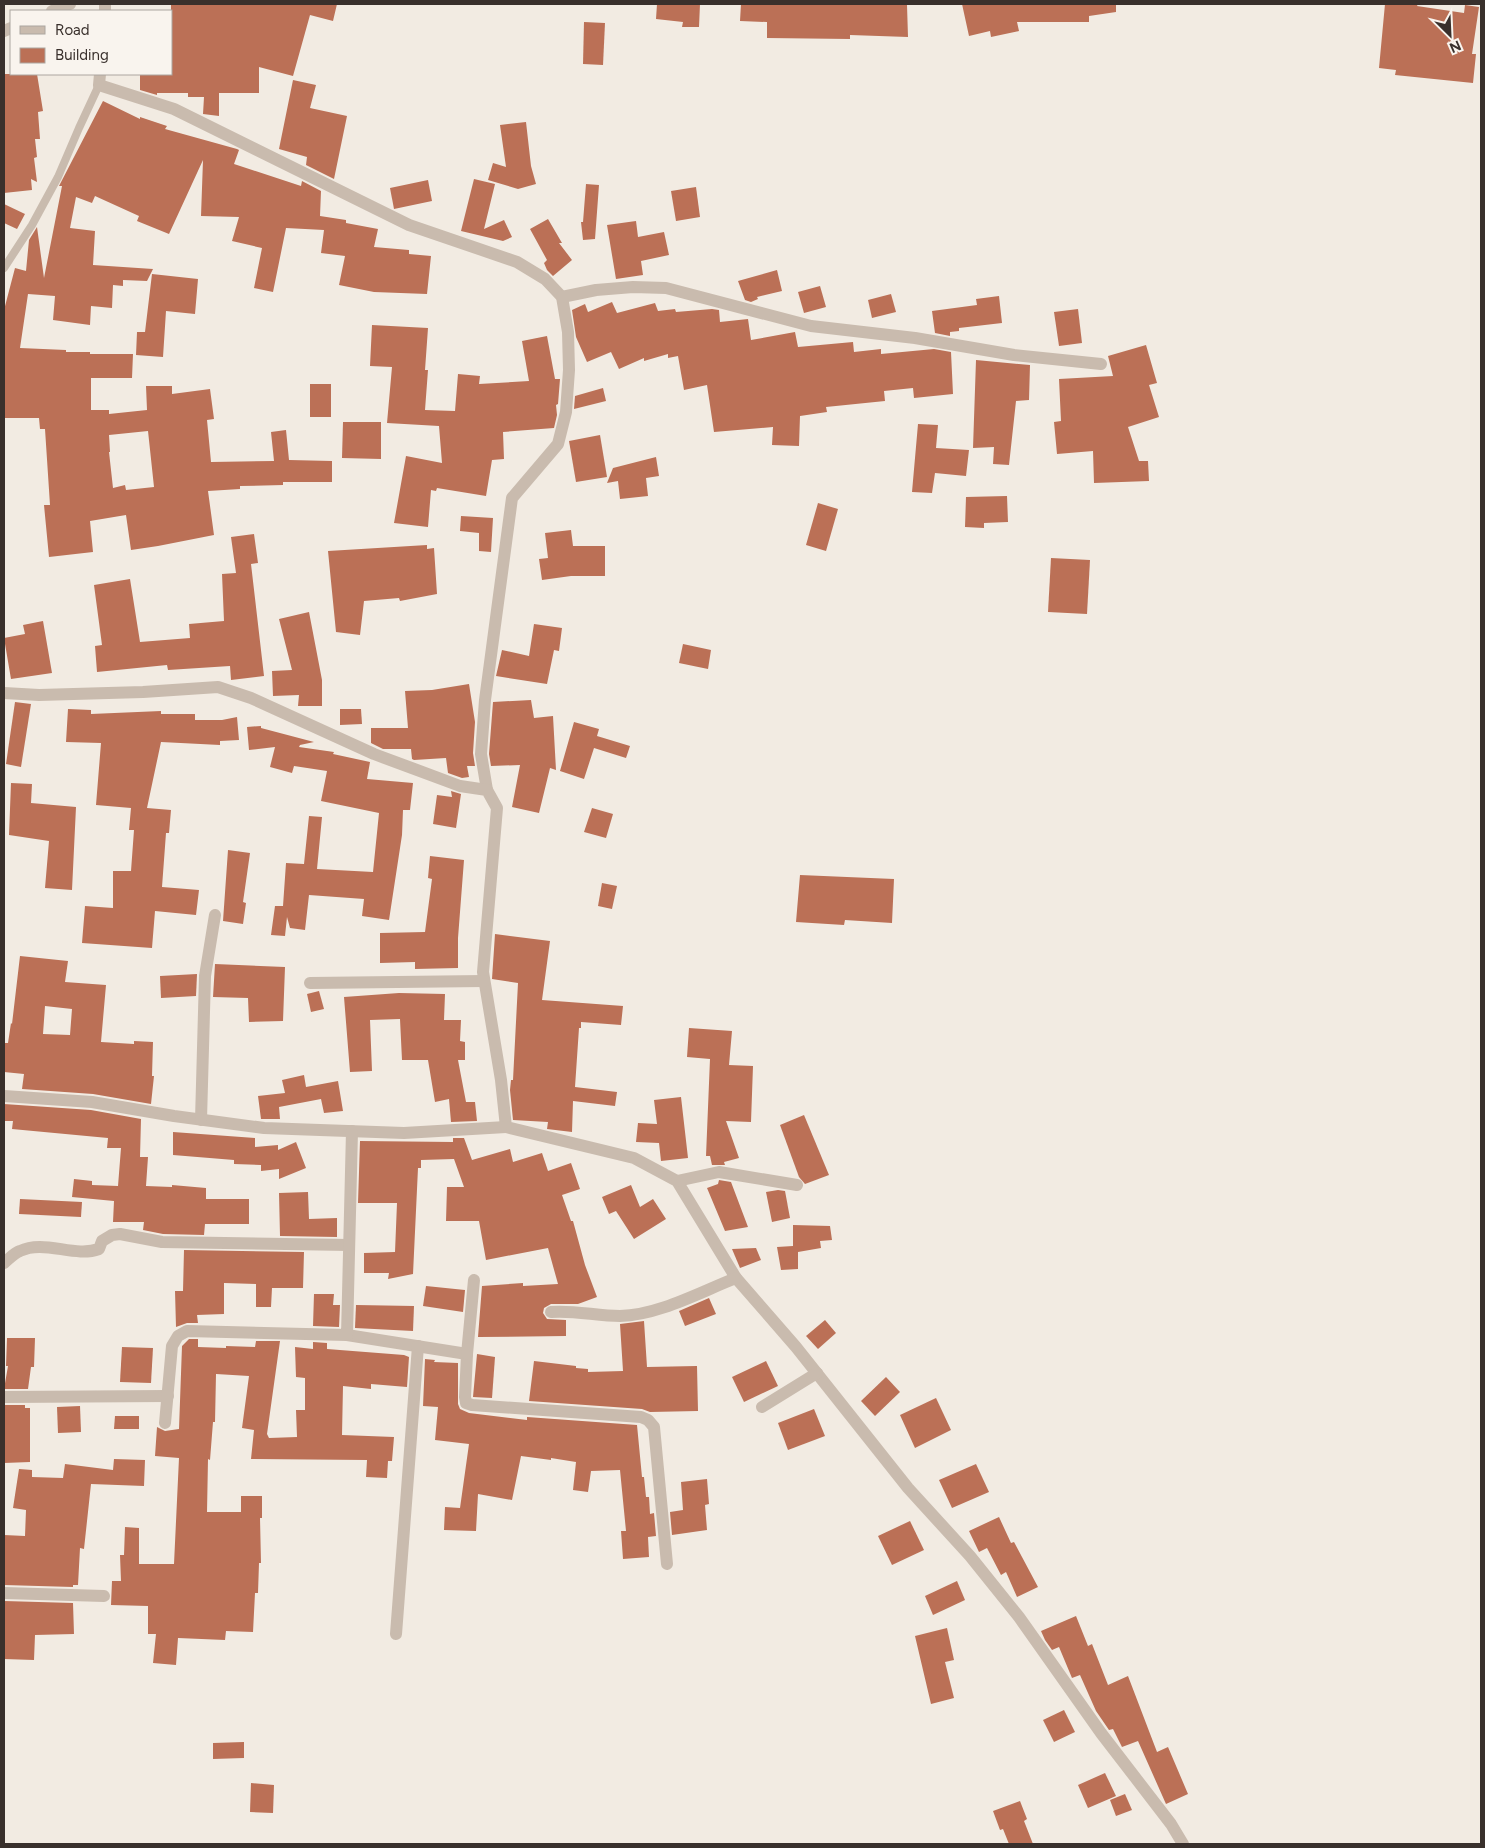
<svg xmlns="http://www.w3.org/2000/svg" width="1485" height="1848" font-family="Figtree,sans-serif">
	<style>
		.building { fill: #bb7056; fill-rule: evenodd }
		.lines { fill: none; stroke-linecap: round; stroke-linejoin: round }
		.service { stroke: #c9bbae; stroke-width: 8 }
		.minor { stroke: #c9bbae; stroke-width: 12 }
	</style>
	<rect width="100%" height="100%" fill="#f2ebe2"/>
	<g class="building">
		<polygon points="171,4 337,4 333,21 310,15 293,76 259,67 259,93 219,93 219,116 203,114 204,97 188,97 188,93 157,93 157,95 140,90 140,74 171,74"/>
		<polygon points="657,4 700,4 699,27 682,27 683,22 656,19"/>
		<polygon points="741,4 907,5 908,37 850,35 850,39 767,38 767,22 740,21"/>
		<polygon points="962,4 1116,4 1116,12 1089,16 1089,22 1017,22 1019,31 991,37 990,31 969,36"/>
		<polygon points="1385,4 1418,4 1417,6 1464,13 1465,5 1479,7 1472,54 1476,54 1473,83 1395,75 1396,70 1379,68"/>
		<polygon points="584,22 605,23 603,65 583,64"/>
		<polygon points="4,74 37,74 43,111 38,112 40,139 35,139 37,157 34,158 37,182 31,179 32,190 4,193"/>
		<polygon points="293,80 316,85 310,108 347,116 334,179 306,165 307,157 279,149"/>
		<path d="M 103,101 L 140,119 L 140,117 L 167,126 L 165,129 L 237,149 L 239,150 L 234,164 L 301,186 L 302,181 L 321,191 L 320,216 L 346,220 L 346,223 L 378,229 L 374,247 L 409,250 L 409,254 L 431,256 L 427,294 L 374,292 L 339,285 L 345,256 L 321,253 L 324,230 L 286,228 L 273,292 L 254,288 L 262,248 L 232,241 L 239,217 L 201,216 L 203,160 L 169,234 L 137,221 L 139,216 L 95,196 L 92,203 L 76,197 L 70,228 L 95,231 L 93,265 L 153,269 L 147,281 L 123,280 L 123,286 L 113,285 L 112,308 L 91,306 L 90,325 L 53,320 L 55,296 L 28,294 L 20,348 L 66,350 L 66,352 L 90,352 L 90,354 L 133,354 L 132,378 L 91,378 L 91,410 L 109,410 L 109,414 L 147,410 L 146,386 L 172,386 L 172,394 L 210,389 L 214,419 L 207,420 L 211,462 L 274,461 L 271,432 L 286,430 L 289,460 L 332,461 L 332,482 L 283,482 L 283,485 L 240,486 L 240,489 L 208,491 L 214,535 L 158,546 L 131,550 L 126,515 L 90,521 L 93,552 L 49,557 L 44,505 L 50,505 L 45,429 L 40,429 L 39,418 L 4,418 L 4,310 L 15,268 L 26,271 L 29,240 L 37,227 L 44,278 L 62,186 L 59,186 ZM 148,431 L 154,487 L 126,490 L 125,485 L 113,488 L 109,452 L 110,452 L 109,435 Z"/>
		<polygon points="526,122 531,166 536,184 518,189 488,180 493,163 506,167 500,125"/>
		<polygon points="474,179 495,184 484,229 504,220 512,237 503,241 461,231"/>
		<polygon points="428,180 432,201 394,209 390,188"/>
		<polygon points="586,184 599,185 595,239 583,240 581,222 583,222"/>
		<polygon points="696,187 700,217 676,221 671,191"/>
		<polygon points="4,204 25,214 17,229 4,223"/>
		<polygon points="548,219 562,243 559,243 572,260 553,276 547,270 544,263 547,260 530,229"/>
		<polygon points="636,221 638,237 664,232 669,255 641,261 643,275 616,279 607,225"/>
		<polygon points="777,270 782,291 757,297 758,299 751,302 745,300 738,281"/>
		<polygon points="152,274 198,279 195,314 166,311 163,357 136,355 137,332 145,332"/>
		<polygon points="820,286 826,307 804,313 798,292"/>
		<polygon points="891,294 896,312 872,318 868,300"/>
		<polygon points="999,296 1002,323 959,328 959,331 950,332 950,336 935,333 932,311 977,305 976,299"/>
		<polygon points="612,302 617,313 655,303 658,311 675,309 676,312 712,309 719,310 720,322 748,319 751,340 795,332 798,347 853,342 854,352 881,349 881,354 934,349 951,352 953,394 914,398 913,388 884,391 885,401 826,407 827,412 800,416 799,446 772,445 773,427 714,432 707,385 684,390 678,356 668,358 668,354 644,361 644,358 619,369 611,352 587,362 576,337 572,310 585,304 588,312"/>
		<polygon points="1078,309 1082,343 1059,346 1054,312"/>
		<polygon points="372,325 428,328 425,370 428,370 425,410 455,411 458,374 480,376 479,384 529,381 522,341 547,336 555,379 560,379 558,404 556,405 557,415 554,428 503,432 504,459 492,460 486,496 437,488 436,491 431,490 428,527 394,523 406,456 442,463 439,426 387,423 392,367 370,366"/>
		<polygon points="1146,345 1157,383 1149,385 1159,417 1128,427 1139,461 1148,461 1149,481 1094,483 1093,451 1057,454 1054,422 1061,421 1059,379 1113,376 1108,356"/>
		<polygon points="976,360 1030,365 1029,400 1016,401 1009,465 993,464 994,447 973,448"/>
		<rect x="310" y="384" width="21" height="33"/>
		<polygon points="603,388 606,401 574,409 575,396"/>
		<polygon points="343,422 381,422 381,459 342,458"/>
		<polygon points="918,424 938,425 936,448 969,450 966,476 935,473 932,493 912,492"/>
		<polygon points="600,435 607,477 576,482 569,441"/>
		<polygon points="656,457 659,476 646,478 648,496 620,499 618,481 607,483 613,468"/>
		<polygon points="1007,496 1008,522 984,523 984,528 965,527 966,497"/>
		<polygon points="818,503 838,509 826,551 806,545"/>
		<polygon points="461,516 493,518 491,552 479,551 479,533 460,531"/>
		<polygon points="571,530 573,546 605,546 605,576 571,576 542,580 539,559 548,558 545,533"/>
		<polygon points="254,534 258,563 251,564 264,676 231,680 230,666 168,670 167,665 97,672 95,646 102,645 94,585 130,579 140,642 190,638 189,624 224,621 222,574 236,573 231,537"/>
		<polygon points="427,545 427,549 434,548 437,594 400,601 399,598 364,601 360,635 336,632 328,551"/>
		<polygon points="1051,558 1090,560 1087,614 1048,612"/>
		<polygon points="309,612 322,680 322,706 298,706 299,695 273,696 272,671 292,670 279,619"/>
		<polygon points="43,621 52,673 11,679 4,638 25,634 23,625"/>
		<polygon points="534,624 562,628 559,651 554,650 547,684 496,676 502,650 529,656"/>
		<polygon points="683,644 711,650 708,669 679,663"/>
		<polygon points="469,684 475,722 473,753 475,766 467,766 469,777 462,778 448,773 446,758 414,760 412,759 411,749 383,749 371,743 371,728 408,728 405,691 432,690"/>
		<polygon points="531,700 534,718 553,716 556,770 550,768 539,813 512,807 520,765 491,766 489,754 493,702"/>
		<polygon points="15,702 31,704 21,767 6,764"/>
		<polygon points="68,709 91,710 91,714 161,711 161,714 195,714 195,720 222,720 237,717 239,740 220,741 220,745 161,742 147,808 171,810 169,833 166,833 162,887 199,890 196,915 155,911 152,948 82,943 85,906 113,908 113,871 131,871 134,830 129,830 131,808 96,805 101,743 66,742"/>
		<polygon points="340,709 361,709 362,724 340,725"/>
		<polygon points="574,722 599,729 597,736 630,746 626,758 594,748 584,779 560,771"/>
		<polygon points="261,726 261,728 314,742 300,745 299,747 334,752 333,754 370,762 367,779 413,783 410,810 403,810 402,835 389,920 362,916 364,899 309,895 305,930 290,928 287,917 285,936 271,935 275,906 283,906 286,863 304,864 309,816 322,817 317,869 373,872 379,813 321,801 327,771 294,766 292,773 270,767 275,747 249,750 247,727"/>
		<polygon points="11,783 32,784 31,803 76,807 72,890 45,888 49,841 9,835"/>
		<polygon points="451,791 461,794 456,828 433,824 437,795 452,797"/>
		<polygon points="592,808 613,814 606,838 584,832"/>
		<polygon points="228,850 250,853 243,902 246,903 243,924 223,921"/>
		<polygon points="430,856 464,860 458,938 458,968 415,969 415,962 380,963 380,933 425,932 432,879 428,878"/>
		<polygon points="800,875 894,879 892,923 845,920 844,925 796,922"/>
		<polygon points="602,883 617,886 612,909 598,906"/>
		<polygon points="495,934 550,941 542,1000 623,1006 621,1025 581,1022 581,1028 579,1028 575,1087 617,1092 615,1106 573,1101 572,1132 547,1129 548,1122 513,1120 510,1090 511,1080 513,1080 518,983 492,979"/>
		<path d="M 20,956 L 68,961 L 65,982 L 106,985 L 101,1042 L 134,1044 L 134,1041 L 153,1042 L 152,1076 L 154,1076 L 151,1104 L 93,1094 L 22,1089 L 24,1074 L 4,1072 L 5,1043 L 8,1043 L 11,1023 L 12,1024 ZM 45,1006 L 72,1009 L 70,1035 L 43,1034 Z"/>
		<polygon points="215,964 285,967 283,1021 249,1022 248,998 213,997"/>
		<polygon points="197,974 196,996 161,998 160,976"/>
		<polygon points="319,991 324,1009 311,1012 307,994"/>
		<polygon points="399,993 445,994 444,1020 461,1020 460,1041 465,1042 465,1060 458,1060 466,1102 475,1102 477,1121 451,1122 449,1099 435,1102 428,1060 402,1060 400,1019 370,1020 372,1071 350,1072 344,997"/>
		<polygon points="689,1028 732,1031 729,1065 753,1066 751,1122 726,1121 739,1158 724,1162 725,1165 712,1165 710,1156 706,1156 710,1059 687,1057"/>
		<polygon points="304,1075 306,1087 338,1081 343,1111 324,1113 321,1099 279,1107 280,1119 261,1119 258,1096 285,1093 282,1080"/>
		<polygon points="681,1097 688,1158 661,1161 659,1143 636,1142 638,1123 657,1124 654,1100"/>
		<polygon points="4,1104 91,1110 141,1119 140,1157 148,1157 146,1186 172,1187 172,1185 206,1188 206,1199 249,1199 249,1224 205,1224 204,1235 163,1234 143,1230 144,1222 113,1222 114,1201 72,1197 74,1179 92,1181 92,1185 118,1186 121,1148 107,1148 108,1138 12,1129 13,1121 4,1121"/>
		<polygon points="804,1115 829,1175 805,1184 799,1177 780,1125"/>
		<polygon points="173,1132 255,1138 255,1147 278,1145 278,1150 296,1142 306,1168 279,1179 279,1169 261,1171 261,1165 234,1164 234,1160 173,1155"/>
		<polygon points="453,1138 464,1138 472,1160 510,1149 513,1162 542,1153 548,1171 571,1163 580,1189 562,1195 571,1221 573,1221 585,1265 597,1297 578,1304 551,1304 544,1308 543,1313 547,1319 566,1320 566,1336 478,1337 482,1286 523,1283 523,1286 558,1284 548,1248 486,1260 479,1221 446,1221 447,1187 464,1187 454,1159 421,1160 421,1168 418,1168 413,1274 388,1279 389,1273 364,1273 364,1253 395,1252 397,1203 358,1203 360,1141 453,1142"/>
		<polygon points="719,1180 731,1182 748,1227 725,1231 707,1188 718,1184"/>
		<polygon points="631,1185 640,1207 653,1199 666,1219 634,1239 616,1211 609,1214 602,1197"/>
		<polygon points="778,1190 785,1191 790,1218 772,1222 766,1192"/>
		<polygon points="308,1192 309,1219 337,1218 337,1237 280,1236 279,1193"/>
		<polygon points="20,1199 82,1202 81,1217 19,1214"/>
		<polygon points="793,1225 830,1226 832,1240 820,1241 821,1248 798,1252 798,1269 781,1270 777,1247 793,1246"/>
		<polygon points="756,1248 761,1260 740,1268 732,1249"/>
		<polygon points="184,1250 304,1252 303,1288 272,1288 271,1307 256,1307 256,1284 224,1283 224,1314 197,1315 198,1323 187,1323 176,1327 175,1291 183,1291"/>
		<polygon points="426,1286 465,1290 463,1312 423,1306"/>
		<polygon points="314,1294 334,1294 333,1305 340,1305 339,1327 313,1326"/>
		<polygon points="709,1298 716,1314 685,1326 679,1311"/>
		<polygon points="356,1305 414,1306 413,1331 355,1328"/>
		<polygon points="825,1320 836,1333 818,1349 806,1336"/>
		<polygon points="644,1321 647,1367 697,1366 698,1411 650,1412 642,1409 529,1401 534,1361 576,1366 576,1368 588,1369 588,1372 623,1371 620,1324"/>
		<polygon points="7,1338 35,1338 34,1367 31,1367 28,1389 4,1389 8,1366 6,1366"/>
		<polygon points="189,1339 198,1339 198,1347 226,1348 226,1346 255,1347 256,1341 280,1341 267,1434 269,1438 297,1437 296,1410 305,1410 305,1378 296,1377 295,1347 313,1349 313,1342 327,1343 327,1349 404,1355 409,1357 407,1387 371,1384 371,1389 343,1386 342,1435 394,1437 392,1461 388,1461 387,1478 366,1477 367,1460 251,1459 254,1430 242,1428 249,1376 216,1374 215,1422 213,1422 210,1460 208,1459 207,1512 241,1512 241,1496 262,1496 262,1518 260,1518 261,1563 259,1563 258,1593 255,1593 253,1632 226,1631 225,1640 178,1638 176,1665 153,1663 156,1634 148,1634 148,1606 111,1605 112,1581 121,1581 120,1555 124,1555 125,1527 139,1528 139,1564 174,1564 179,1458 155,1456 157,1427 165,1431 179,1429 182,1346"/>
		<polygon points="122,1347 153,1348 151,1383 120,1382"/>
		<polygon points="477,1354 495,1357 492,1398 473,1397"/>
		<polygon points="425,1359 435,1360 434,1362 458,1363 458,1404 460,1409 469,1413 527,1420 527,1417 637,1425 642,1477 644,1477 646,1497 649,1497 650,1514 654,1513 656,1536 648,1537 649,1557 623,1559 621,1531 626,1531 620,1470 591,1471 588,1492 573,1490 576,1462 551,1458 551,1460 521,1456 512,1500 478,1494 476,1531 444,1530 445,1507 460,1508 469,1444 435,1440 438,1407 423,1406"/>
		<polygon points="766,1361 778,1386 744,1402 732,1377"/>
		<polygon points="886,1377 900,1392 875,1416 861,1401"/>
		<polygon points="936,1398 951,1430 915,1448 900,1415"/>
		<polygon points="4,1405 25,1405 25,1408 30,1408 30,1462 4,1463"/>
		<polygon points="80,1406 81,1432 58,1433 57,1407"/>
		<polygon points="814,1409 825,1436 788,1450 778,1423"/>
		<polygon points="115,1416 139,1416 139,1429 114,1429"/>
		<polygon points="114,1459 145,1460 144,1486 91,1484 84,1549 80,1548 78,1585 73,1585 73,1587 4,1585 4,1535 25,1536 26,1510 13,1508 19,1469 32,1470 32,1477 63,1478 65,1464 113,1470"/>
		<polygon points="976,1464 989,1492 952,1508 939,1480"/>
		<polygon points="707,1479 709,1504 705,1505 707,1530 672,1535 670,1512 683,1510 681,1482"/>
		<polygon points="999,1517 1011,1543 1014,1542 1038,1587 1017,1597 1006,1572 1001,1575 987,1548 979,1552 969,1531"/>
		<polygon points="910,1521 924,1550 892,1565 878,1536"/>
		<polygon points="957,1581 965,1600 933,1615 925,1596"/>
		<polygon points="4,1601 73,1603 74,1634 35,1635 34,1660 4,1659"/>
		<polygon points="1076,1616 1088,1646 1092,1644 1108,1685 1128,1676 1157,1752 1168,1747 1188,1794 1166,1804 1138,1741 1122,1747 1113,1729 1109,1730 1096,1711 1080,1675 1072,1678 1059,1647 1052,1650 1045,1640 1041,1631"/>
		<polygon points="947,1628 954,1660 945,1662 954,1698 931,1704 915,1636"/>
		<polygon points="1064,1710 1075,1732 1054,1742 1043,1720"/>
		<polygon points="244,1742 244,1758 213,1759 213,1743"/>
		<polygon points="1105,1773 1116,1796 1088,1808 1078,1785"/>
		<polygon points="251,1783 274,1785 273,1813 250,1812"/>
		<polygon points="1125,1794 1132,1810 1116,1816 1110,1800"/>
		<polygon points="1020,1801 1027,1819 1024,1821 1033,1844 1009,1844 1003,1829 1000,1830 993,1811"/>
	</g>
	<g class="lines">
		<polyline class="service" points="4,268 32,225 58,177 79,128 99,85"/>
		<g class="minor">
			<polyline points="52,11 70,4"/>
			<polyline points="105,11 105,4"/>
			<polyline points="4,31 11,28"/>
			<polyline points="100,74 99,85 174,109 409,225 517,262 545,279 562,297 568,332 569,370 566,412 558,444 512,498 485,700 481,754 487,790"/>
			<polyline points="562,297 596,290 633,287 666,288 811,326 915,338 1014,355 1101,364"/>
			<polyline points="4,693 39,695 143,692 218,687 251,698 374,754 460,786 487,790 497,808 483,972 501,1080 506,1127 634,1158 677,1181 736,1278 796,1347 908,1488 970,1556 1019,1617 1101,1733 1171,1824 1183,1844"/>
			<polyline points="310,983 484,981"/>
			<polyline points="4,1096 92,1102 174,1116 264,1128 404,1133 506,1127"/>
			<polyline points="201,1120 205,976 215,915"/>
			<polyline points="677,1181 719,1172 797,1185"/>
			<path d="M 4,1263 C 9,1259 14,1253 20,1251 C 44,1239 74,1258 99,1249 L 102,1241 L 112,1235 L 120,1234 L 162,1242 L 349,1245"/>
			<path d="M 551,1312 C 574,1310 597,1316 620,1316 C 659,1315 700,1292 736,1278"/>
			<polyline points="347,1335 467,1354 465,1397 466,1403 472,1405 641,1417 648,1420 654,1427 667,1564"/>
			<polyline points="467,1354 474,1280"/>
			<polyline points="4,1397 168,1396"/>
			<polyline points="762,1407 817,1373"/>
			<polyline points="165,1423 172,1346 178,1336 187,1331 347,1335 352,1131"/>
			<polyline points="4,1593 104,1596"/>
			<polyline points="396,1634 418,1346"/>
		</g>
	</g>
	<rect width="1485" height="1848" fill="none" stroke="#39302c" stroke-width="10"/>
	<rect x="10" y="10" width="162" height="65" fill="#f9f4ee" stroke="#aca6a0"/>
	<rect x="20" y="26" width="25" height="8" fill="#c9bbae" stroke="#aca6a0"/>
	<text x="55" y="35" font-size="15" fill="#39302c">Road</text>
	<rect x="20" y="48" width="25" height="15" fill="#bb7056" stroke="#aca6a0"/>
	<text x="55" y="60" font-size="15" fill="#39302c">Building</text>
	<g transform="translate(1450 35) rotate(156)" stroke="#f9f4ee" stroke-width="4" paint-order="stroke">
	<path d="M0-4L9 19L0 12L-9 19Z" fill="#39302c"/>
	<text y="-8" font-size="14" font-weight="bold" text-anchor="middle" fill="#39302c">N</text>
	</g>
</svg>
